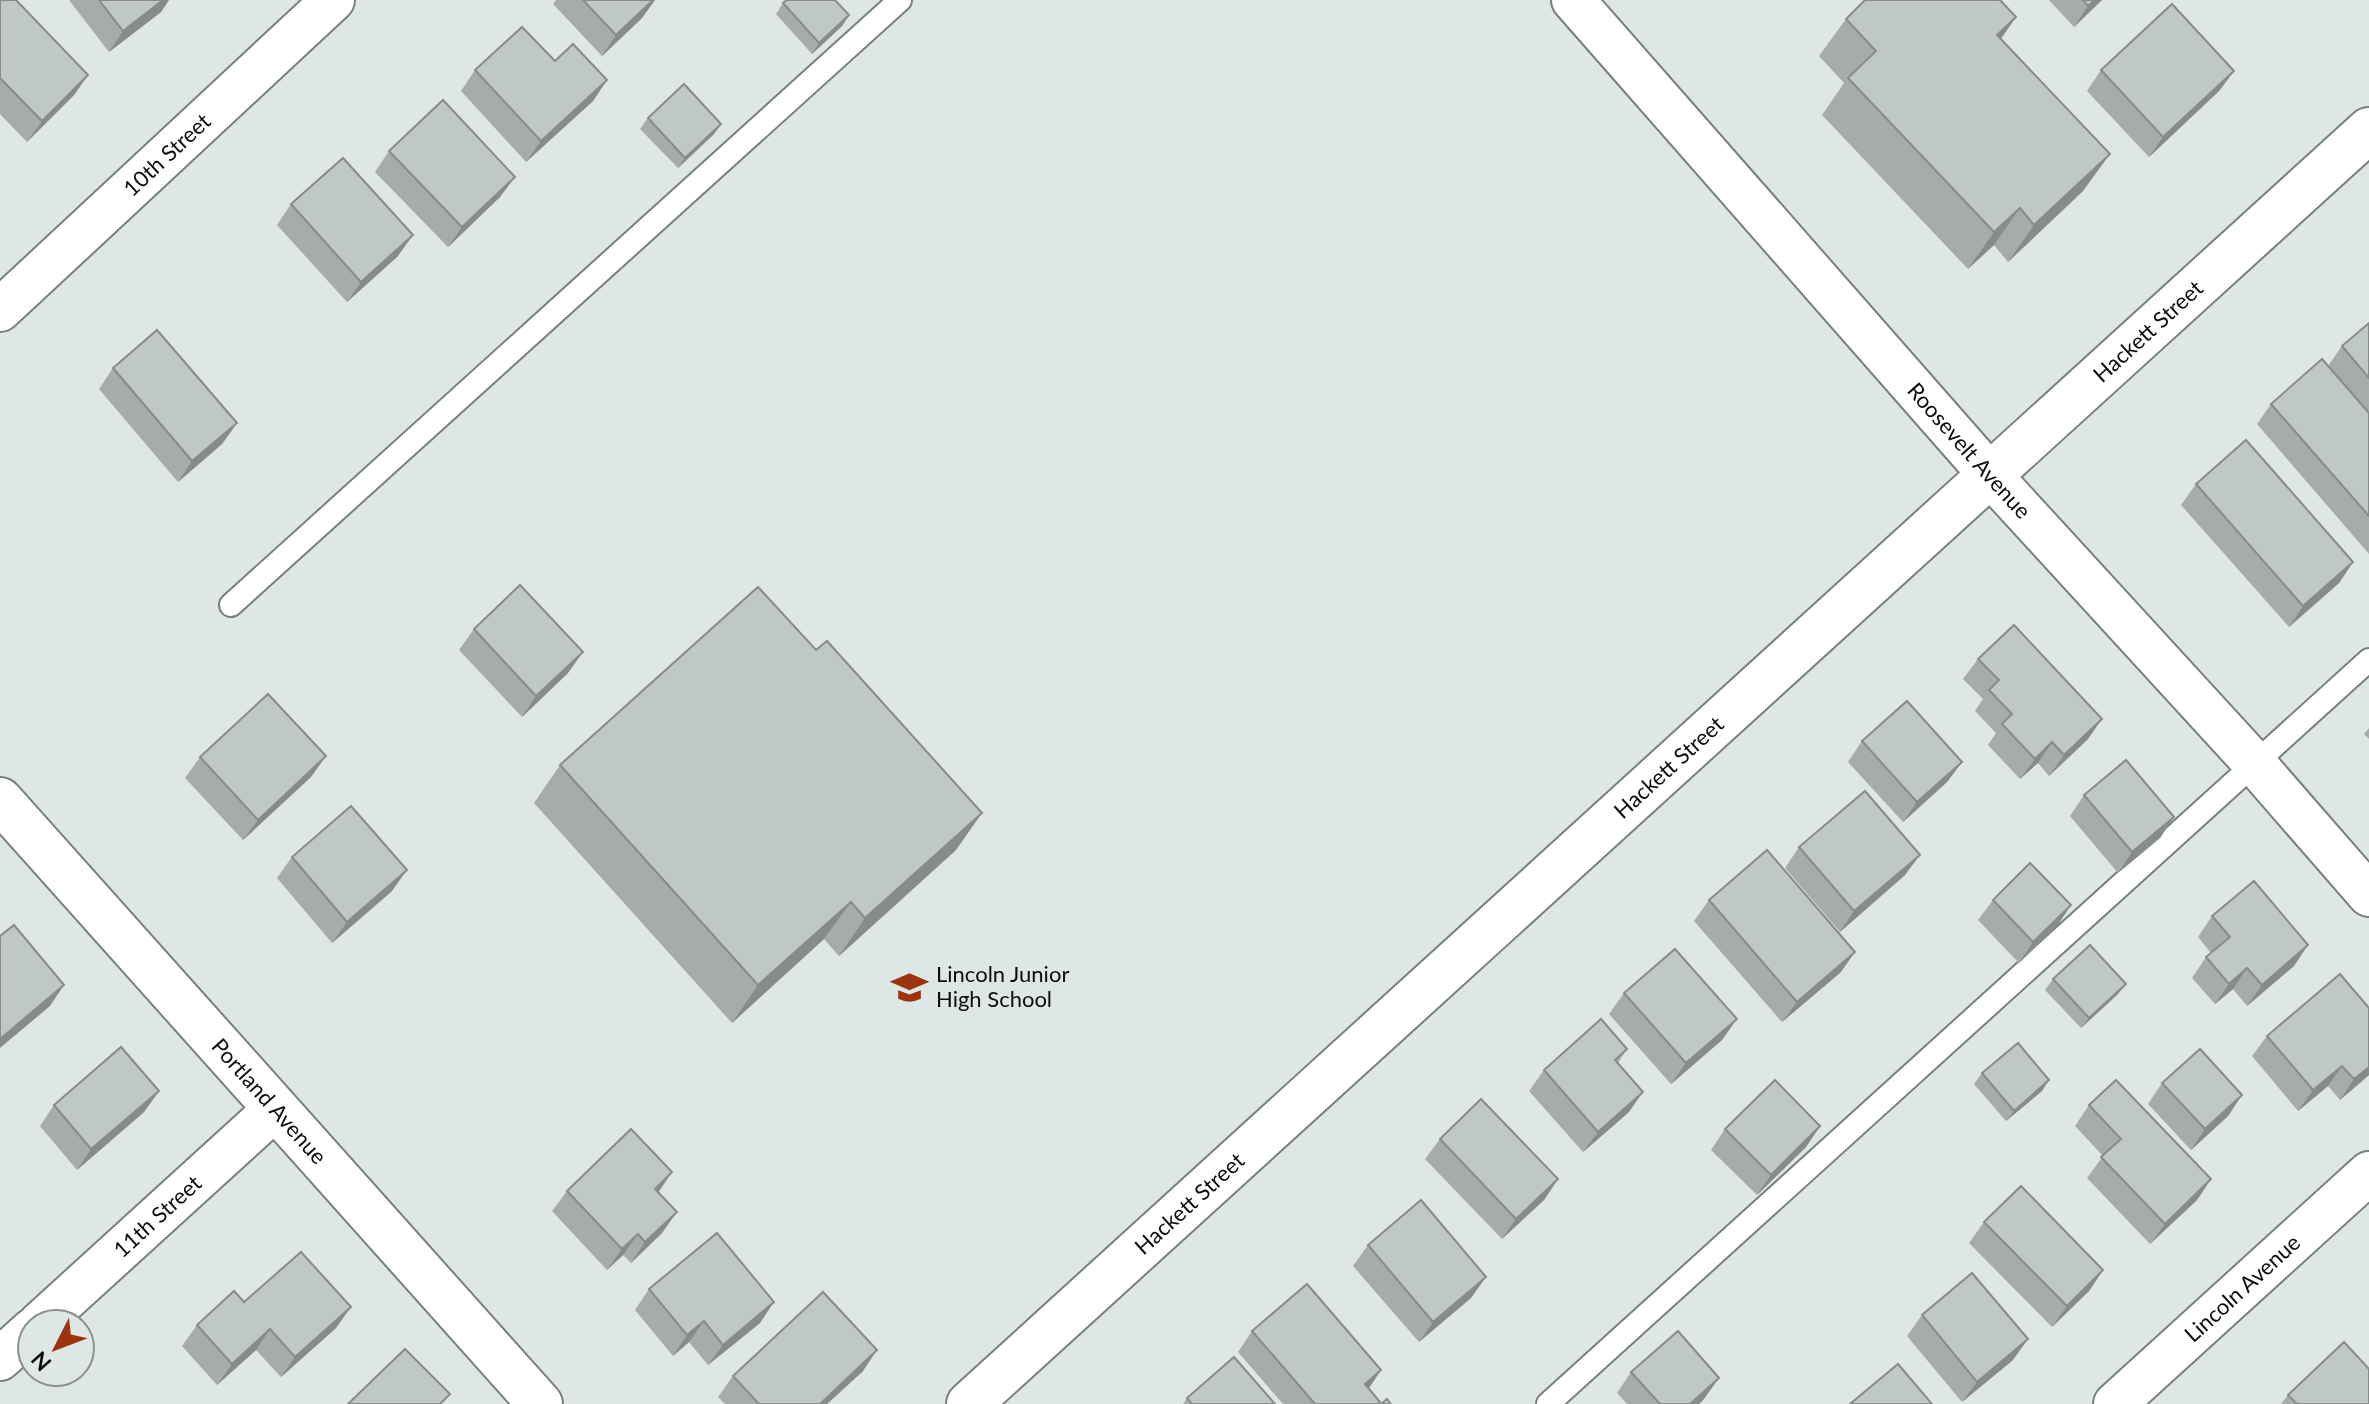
<svg xmlns="http://www.w3.org/2000/svg" width="2369" height="1404" font-family="Lato,sans-serif">
	<style>
		.lines { fill: none; stroke-linecap: round; stroke-linejoin: round }
		.lane-casing { stroke: #78807f; stroke-width: 26 }
		.street-casing { stroke: #78807f; stroke-width: 46 }
		.secondary-casing { stroke: #78807f; stroke-width: 48 }
		.lane { stroke: #fff; stroke-width: 22 }
		.street { stroke: #fff; stroke-width: 42 }
		.secondary { stroke: #fff; stroke-width: 44 }
		.wall { fill: #a5acab }
		.shaded-wall { fill: #868c8b }
		.building { fill: #c0c8c7; stroke: #868c8b; stroke-width: 2 }
		.labels { text-anchor: middle; stroke-width: 7; stroke-linejoin: round; paint-order: stroke }
		.street-label { font-size: 22px; fill: #0a0d0c; stroke: #dee7e6 }
		.poi-label { font-size: 22px; fill: #0a0d0c; stroke: #dee7e6; text-anchor: start }
	</style>
	<rect width="100%" height="100%" fill="#dee7e6"/>
	<g class="lines">
		<defs>
			<g id="lane">
				<polyline points="231,605 900,0"/>
				<polyline points="1548,1404 2369,660"/>
			</g>
			<g id="street">
				<path id="s1" d="M 1573,0 L 1991,476 L 2255,764 L 2369,895"/>
				<path id="s2" d="M 0,310 L 333,0"/>
				<path id="s3" d="M 39,1324 L 275,1109"/>
				<polyline points="0,1359 32,1330"/>
				<path id="s4" d="M 2115,1404 L 2369,1173"/>
			</g>
			<g id="secondary">
				<path id="s5" d="M 0,800 L 540,1404"/>
				<path id="s6" d="M 969,1404 L 2369,130"/>
			</g>
		</defs>
		<use href="#lane" class="lane-casing"/>
		<use href="#street" class="street-casing"/>
		<use href="#secondary" class="secondary-casing"/>
		<use href="#lane" class="lane"/>
		<use href="#street" class="street"/>
		<use href="#secondary" class="secondary"/>
	</g>
	<g class="wall">
		<polygon points="0,0 88,75 74,95 27,142 0,114"/>
		<polygon points="69,0 169,0 161,12 109,52"/>
		<polygon points="556,0 655,0 642,18 602,56 553,4"/>
		<polygon points="2049,0 2102,0 2074,27"/>
		<polygon points="783,3 849,15 842,26 812,54 776,14"/>
		<polygon points="2016,17 2001,39 2083,191 2008,262 1994,245 1968,269 1822,115 1844,83 1819,56 1846,19"/>
		<polygon points="555,61 607,80 593,101 526,162 461,91 475,70"/>
		<polygon points="2101,70 2234,71 2219,91 2149,157 2087,91"/>
		<polygon points="648,118 721,124 714,134 678,168 640,129"/>
		<polygon points="389,151 500,197 448,247 375,172"/>
		<polygon points="291,204 398,256 347,302 277,225"/>
		<polygon points="2369,323 2369,554 2257,424 2271,404 2328,366 2342,346"/>
		<polygon points="113,368 237,423 222,444 178,482 99,389"/>
		<polygon points="2196,484 2353,562 2339,583 2289,627 2181,505"/>
		<polygon points="474,629 568,673 522,717 459,650"/>
		<polygon points="1978,659 2088,739 2049,776 2038,763 2020,779 1988,745 1996,733 1975,711 1983,699 1963,679"/>
		<polygon points="2369,728 2369,739 2364,734"/>
		<polygon points="1862,741 1962,762 1947,782 1903,822 1848,762"/>
		<polygon points="200,757 311,777 243,840 185,778"/>
		<polygon points="560,765 956,850 839,956 824,939 732,1023 534,803"/>
		<polygon points="2084,795 2174,817 2160,838 2118,873 2070,816"/>
		<polygon points="1799,847 1905,875 1840,932 1785,868"/>
		<polygon points="292,857 392,891 332,943 277,878"/>
		<polygon points="1709,900 1841,972 1782,1022 1694,921"/>
		<polygon points="1993,900 2071,905 2057,926 2019,963 1978,920"/>
		<polygon points="2212,916 2294,966 2247,1006 2233,989 2215,1004 2192,978 2206,957 2211,953 2198,937"/>
		<polygon points="2053,979 2118,994 2081,1028 2045,990"/>
		<polygon points="1624,993 1722,1040 1671,1084 1609,1014"/>
		<polygon points="2369,1008 2369,1075 2340,1100 2328,1086 2298,1111 2252,1056 2267,1036"/>
		<polygon points="1627,1049 1618,1063 1629,1112 1583,1152 1529,1091 1544,1070"/>
		<polygon points="1982,1073 2042,1091 2006,1121 1974,1084"/>
		<polygon points="2162,1083 2242,1095 2228,1116 2191,1150 2148,1104"/>
		<polygon points="159,1091 144,1112 77,1170 40,1126 54,1105"/>
		<polygon points="2089,1105 2211,1179 2197,1200 2150,1244 2087,1178 2103,1156 2075,1126"/>
		<polygon points="1820,1126 1806,1147 1757,1195 1711,1150 1725,1129"/>
		<polygon points="1440,1139 1558,1179 1544,1200 1502,1239 1425,1159"/>
		<polygon points="567,1191 658,1192 662,1233 631,1263 623,1255 607,1270 552,1211"/>
		<polygon points="1984,1222 2103,1270 2089,1291 2052,1327 1969,1243"/>
		<polygon points="1368,1245 1471,1298 1419,1342 1353,1266"/>
		<polygon points="649,1289 760,1323 708,1365 689,1342 673,1356 635,1310"/>
		<polygon points="244,1302 336,1328 281,1377 256,1350 217,1385 182,1346 197,1325"/>
		<polygon points="1922,1315 2013,1360 1962,1402 1907,1336"/>
		<polygon points="1252,1331 1381,1370 1369,1388 1379,1404 1283,1404 1238,1352"/>
		<polygon points="863,1371 827,1404 725,1404 718,1397 733,1376"/>
		<polygon points="1631,1372 1704,1399 1699,1404 1627,1404 1617,1393"/>
		<polygon points="2288,1395 2369,1404 2281,1404"/>
		<polygon points="1187,1398 1275,1404 1183,1404"/>
	</g>
	<g class="shaded-wall">
		<polygon points="163,0 169,0 161,12 109,52 123,31"/>
		<polygon points="653,0 655,0 642,18 602,56 616,35"/>
		<polygon points="2095,0 2102,0 2074,27 2088,6"/>
		<polygon points="849,15 842,26 812,54 819,43"/>
		<polygon points="2016,17 1990,54 1997,35"/>
		<polygon points="2234,71 2219,91 2149,157 2163,137"/>
		<polygon points="88,75 74,95 27,142 42,121"/>
		<polygon points="607,80 593,101 526,162 541,141"/>
		<polygon points="721,124 714,134 678,168 685,158"/>
		<polygon points="2110,154 2083,191 2008,262 2034,225"/>
		<polygon points="515,177 500,197 448,247 462,227"/>
		<polygon points="2020,208 1994,245 1968,269 1994,232"/>
		<polygon points="413,235 398,256 347,302 361,282"/>
		<polygon points="237,423 222,444 178,482 192,461"/>
		<polygon points="2353,562 2339,583 2289,627 2303,606"/>
		<polygon points="583,652 568,673 522,717 536,696"/>
		<polygon points="2102,719 2088,739 2049,776 2064,755"/>
		<polygon points="2052,742 2038,763 2020,779 2035,759"/>
		<polygon points="326,756 311,777 243,840 258,820"/>
		<polygon points="1962,762 1947,782 1903,822 1917,802"/>
		<polygon points="982,813 956,850 839,956 865,918"/>
		<polygon points="2174,817 2160,838 2118,873 2132,852"/>
		<polygon points="1920,855 1905,875 1840,932 1854,911"/>
		<polygon points="407,870 392,891 332,943 347,922"/>
		<polygon points="851,902 824,939 732,1023 758,985"/>
		<polygon points="2071,905 2057,926 2019,963 2033,942"/>
		<polygon points="2308,945 2294,966 2247,1006 2262,985"/>
		<polygon points="1855,952 1841,972 1782,1022 1797,1002"/>
		<polygon points="2247,968 2233,989 2215,1004 2229,984"/>
		<polygon points="2126,984 2118,994 2081,1028 2089,1018"/>
		<polygon points="64,985 50,1006 0,1048 0,1039"/>
		<polygon points="1737,1019 1722,1040 1671,1084 1686,1063"/>
		<polygon points="2342,1066 2328,1086 2298,1111 2313,1090"/>
		<polygon points="2369,1067 2369,1075 2340,1100 2354,1079"/>
		<polygon points="2049,1080 2042,1091 2006,1121 2014,1111"/>
		<polygon points="159,1091 144,1112 77,1170 91,1149"/>
		<polygon points="1643,1092 1629,1112 1583,1152 1598,1132"/>
		<polygon points="2242,1095 2228,1116 2191,1150 2205,1129"/>
		<polygon points="1820,1126 1806,1147 1757,1195 1771,1175"/>
		<polygon points="672,1172 658,1193 655,1189"/>
		<polygon points="1558,1179 1544,1200 1502,1239 1516,1219"/>
		<polygon points="2211,1179 2197,1200 2150,1244 2165,1224"/>
		<polygon points="677,1212 662,1233 631,1263 645,1242"/>
		<polygon points="638,1234 623,1255 607,1270 622,1249"/>
		<polygon points="2103,1270 2089,1291 2052,1327 2067,1306"/>
		<polygon points="1486,1277 1471,1298 1419,1342 1433,1322"/>
		<polygon points="774,1302 760,1323 708,1365 723,1345"/>
		<polygon points="351,1307 336,1328 281,1377 295,1357"/>
		<polygon points="704,1321 689,1342 673,1356 687,1335"/>
		<polygon points="270,1329 256,1350 217,1385 232,1364"/>
		<polygon points="2028,1339 2013,1360 1962,1402 1977,1382"/>
		<polygon points="877,1350 863,1371 827,1404 820,1404"/>
		<polygon points="1381,1370 1367,1391 1365,1384"/>
		<polygon points="1719,1378 1704,1399 1699,1404 1690,1404"/>
	</g>
	<g class="building">
		<polygon points="0,0 16,0 88,75 42,121 0,78"/>
		<polygon points="99,0 163,0 123,31"/>
		<polygon points="583,0 653,0 616,35"/>
		<polygon points="787,0 835,0 849,15 819,43 783,3"/>
		<polygon points="1865,0 2000,0 2016,17 1997,35 2110,154 2034,225 2020,208 1994,232 1848,78 1876,51 1846,19"/>
		<polygon points="2083,0 2095,0 2088,6"/>
		<polygon points="2172,4 2234,71 2163,137 2101,70"/>
		<polygon points="522,27 555,61 573,44 607,80 541,141 475,70"/>
		<polygon points="684,84 721,124 685,158 648,118"/>
		<polygon points="443,100 515,177 462,227 389,151"/>
		<polygon points="343,158 413,235 361,282 291,204"/>
		<polygon points="2369,323 2369,378 2342,346"/>
		<polygon points="157,330 237,423 192,461 113,368"/>
		<polygon points="2322,359 2369,413 2369,516 2271,404"/>
		<polygon points="2246,440 2353,562 2303,606 2196,484"/>
		<polygon points="520,585 583,652 536,696 474,629"/>
		<polygon points="758,587 816,650 827,641 982,813 865,918 851,902 758,985 560,765"/>
		<polygon points="2014,625 2102,719 2064,755 2052,742 2035,759 2002,724 2012,714 1989,690 1999,680 1978,659"/>
		<polygon points="268,694 326,756 258,820 200,757"/>
		<polygon points="1907,701 1962,762 1917,802 1862,741"/>
		<polygon points="2126,760 2174,817 2132,852 2084,795"/>
		<polygon points="1865,791 1920,855 1854,911 1799,847"/>
		<polygon points="351,806 407,870 347,922 292,857"/>
		<polygon points="1767,850 1855,952 1797,1002 1709,900"/>
		<polygon points="2030,863 2071,905 2033,942 1993,900"/>
		<polygon points="2254,881 2308,945 2262,985 2247,968 2229,984 2206,957 2230,937 2212,916"/>
		<polygon points="14,925 64,985 0,1039 0,936"/>
		<polygon points="2090,945 2126,984 2089,1018 2053,979"/>
		<polygon points="1675,949 1737,1019 1686,1063 1624,993"/>
		<polygon points="2340,974 2369,1008 2369,1067 2354,1079 2342,1066 2313,1090 2267,1036"/>
		<polygon points="1601,1019 1627,1049 1615,1060 1643,1092 1598,1132 1544,1070"/>
		<polygon points="2018,1043 2049,1080 2014,1111 1982,1073"/>
		<polygon points="121,1047 159,1091 91,1149 54,1105"/>
		<polygon points="2200,1049 2242,1095 2205,1129 2162,1083"/>
		<polygon points="1775,1080 1820,1126 1771,1175 1725,1129"/>
		<polygon points="2116,1080 2211,1179 2165,1224 2101,1157 2121,1139 2089,1105"/>
		<polygon points="1481,1099 1558,1179 1516,1219 1440,1139"/>
		<polygon points="631,1129 672,1172 655,1189 677,1212 645,1242 638,1234 622,1249 567,1191"/>
		<polygon points="2021,1186 2103,1270 2067,1306 1984,1222"/>
		<polygon points="1421,1200 1486,1277 1433,1322 1368,1245"/>
		<polygon points="717,1233 774,1302 723,1345 704,1321 687,1335 649,1289"/>
		<polygon points="301,1252 351,1307 295,1357 270,1329 232,1364 197,1325 234,1291 244,1302"/>
		<polygon points="1972,1273 2028,1339 1977,1382 1922,1315"/>
		<polygon points="1307,1284 1381,1370 1365,1384 1380,1402 1378,1404 1315,1404 1252,1331"/>
		<polygon points="823,1292 877,1350 820,1404 759,1404 733,1376"/>
		<polygon points="1678,1331 1719,1378 1690,1404 1660,1404 1631,1372"/>
		<polygon points="2344,1342 2369,1369 2369,1404 2297,1404 2288,1395"/>
		<polygon points="405,1349 450,1394 440,1404 348,1404"/>
		<polygon points="1234,1357 1275,1404 1192,1404 1187,1398"/>
		<polygon points="1898,1364 1932,1404 1850,1404"/>
		<polygon points="1387,1399 1391,1404 1381,1404"/>
	</g>
	<defs>
		<symbol id="school-bare" viewBox="-9 -9 18 18"><path d="M0-5L7-2L0 1L-7-2ZM-4 1L0 2.5L4 1V4Q0 6-4 4Z" fill="#9b350f" stroke="#dee7e6" stroke-width="2.5" paint-order="stroke"/></symbol>
	</defs>
	<g fill-rule="evenodd">
		<use href="#school-bare" x="884" y="962" width="51" height="51"/>
	</g>
	<g class="labels">
		<g class="street-label">
			<text dy="8" stroke="none"><textPath href="#s2" startOffset="228">10th Street</textPath></text>
			<text dy="8" stroke="none"><textPath href="#s6" startOffset="1594">Hackett Street</textPath></text>
			<text dy="8" stroke="none"><textPath href="#s1" startOffset="600">Roosevelt Avenue</textPath></text>
			<text dy="8" stroke="none"><textPath href="#s6" startOffset="946">Hackett Street</textPath></text>
			<text dy="8" stroke="none"><textPath href="#s5" startOffset="404">Portland Avenue</textPath></text>
			<text dy="8" stroke="none"><textPath href="#s6" startOffset="298">Hackett Street</textPath></text>
			<text dy="8" stroke="none"><textPath href="#s3" startOffset="160">11th Street</textPath></text>
			<text dy="8" stroke="none"><textPath href="#s4" startOffset="172">Lincoln Avenue</textPath></text>
		</g>
		<g class="poi-label">
			<text x="936" y="982">Lincoln Junior<tspan x="936" dy="25">High School</tspan></text>
		</g>
	</g>
	<g transform="translate(56 1348) rotate(228)"><circle r="38" fill="#dee7e6" stroke="#89908f" stroke-width="2"/>
	<path d="M0-6L14 30L0 20L-14 30Z" fill="#9b350f"/>
	<text y="-12" font-size="22" font-weight="bold" text-anchor="middle" fill="#0a0d0c">N</text>
	</g>
</svg>
